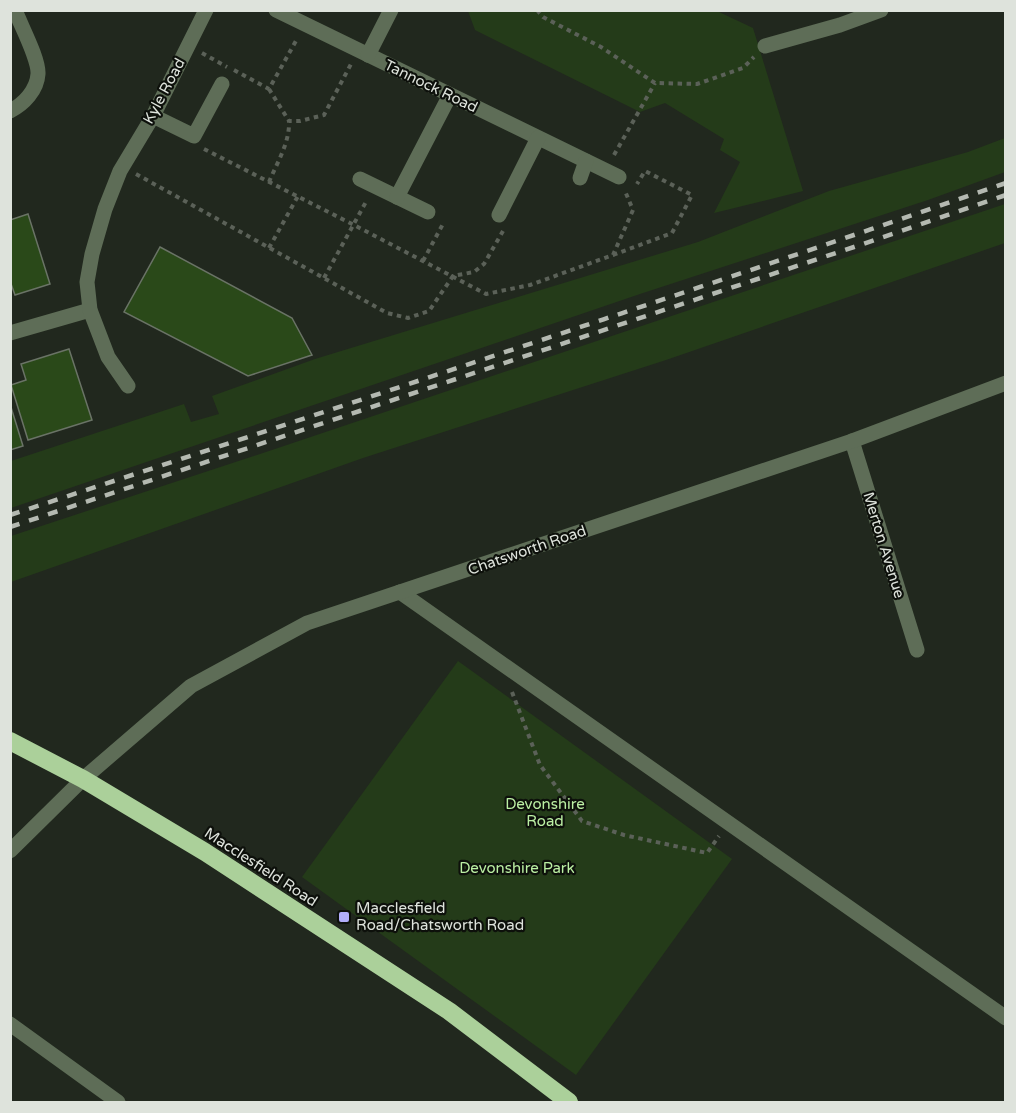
<svg xmlns="http://www.w3.org/2000/svg" width="1016" height="1113" font-family="'Varela Round',sans-serif">
	<style>
		.green { fill: #243b19 }
		.building { fill: #2a4919; stroke: #6a7366; stroke-width: 1.5 }
		.lines { fill: none; stroke-linecap: round; stroke-linejoin: round }
		.path { stroke: #5b6158; stroke-width: 4; stroke-dasharray: 4.5 4.5; stroke-linecap: butt }
		.minor { stroke: #5e6d57; stroke-width: 15 }
		.highway { stroke: #abd09a; stroke-width: 18 }
		.rail { stroke: #b4b9b1; stroke-width: 4.5; stroke-dasharray: 10 10; stroke-linecap: butt }
		.poi-dot { fill: #b1adfa; stroke: #0d100b; stroke-width: 2 }
		.labels { text-anchor: middle; stroke-width: 4.5; stroke-linejoin: round; paint-order: stroke }
		.street-label { font-size: 15px; fill: #dee3dc; stroke: #0d100b }
		.park-label { font-size: 15px; fill: #bbefa3; stroke: #0d100b }
		.poi-label { font-size: 15px; fill: #dee3dc; stroke: #0d100b; text-anchor: start }
	</style>
	<rect width="100%" height="100%" fill="#21281e"/>
	<g class="green">
		<polygon points="468,11 717,11 753,28 803,191 714,213 740,162 720,150 724,139 665,103 640,112 475,30"/>
		<polygon points="1005,138 1005,172 928,200 640,294 11,508 11,461 184,404 191,422 219,414 212,396 315,359 698,242 829,191 968,152"/>
		<polygon points="1005,204 1005,243 666,360 363,458 11,582 11,536 269,451"/>
		<polygon points="458,661 732,859 576,1075 302,877"/>
	</g>
	<g class="building">
		<polygon points="28,214 50,284 15,295 10,281 10,220"/>
		<polygon points="160,247 292,318 312,355 248,376 124,312"/>
		<polygon points="69,349 92,420 28,440 11,385 26,380 21,364"/>
		<polygon points="10,404 23,446 10,450"/>
	</g>
	<g class="lines">
		<g class="path">
			<polyline points="537,10 543,17 601,47 655,83 697,84 743,68 754,57"/>
			<polyline points="202,53 227,67"/>
			<polyline points="234,70 269,89 297,39"/>
			<polyline points="269,89 289,121"/>
			<polyline points="204,149 354,225 486,294 530,285 613,255 633,210 625,191"/>
			<polyline points="614,155 655,83"/>
			<polyline points="136,174 387,313 408,318 429,311 453,276 474,272 484,264 503,231"/>
			<path d="M 269,182 C 277,163 290,142 289,121 L 300,121 L 324,115 L 351,64"/>
			<polyline points="269,248 298,196"/>
			<polyline points="613,255 672,233 692,195 645,171 637,184"/>
			<polyline points="423,261 444,222"/>
			<polyline points="324,278 367,200"/>
			<polyline points="512,692 540,765 582,821 624,835 707,853 719,836"/>
		</g>
		<g class="minor">
			<polyline points="276,10 619,177"/>
			<polyline points="765,46 840,25 881,10"/>
			<polyline points="368,55 391,10"/>
			<path d="M 10,111 C 24,104 37,90 38,74 C 39,59 21,26 15,10"/>
			<polyline points="153,116 194,136 222,84"/>
			<polyline points="580,178 586,161"/>
			<polyline points="360,179 428,212"/>
			<polyline points="397,197 450,95"/>
			<polyline points="499,215 538,138"/>
			<polyline points="10,333 90,310"/>
			<polyline points="128,386 108,357 90,310 87,282 92,254 105,209 120,171 153,116 206,10"/>
			<polyline points="852,441 917,650"/>
			<polyline points="400,592 1006,1018"/>
			<polyline points="10,851 83,779 191,686 307,623 852,441 1006,383"/>
			<polyline points="10,1024 118,1102"/>
		</g>
		<polyline class="highway" points="10,741 83,779 205,852 449,1011 569,1102"/>
		<g class="rail">
			<path d="M 10,515 C 343,406 675,297 1006,183"/>
			<polyline points="10,527 854,247 1006,195"/>
		</g>
	</g>
	<rect class="poi-dot" x="338" y="911" width="12" height="12" rx="3"/>
	<g class="labels">
		<g class="street-label">
			<text transform="translate(431 86) rotate(26)" y="5">Tannock Road</text>
			<text transform="translate(164 91) rotate(-62)" y="5">Kyle Road</text>
			<text transform="translate(884 545) rotate(73)" y="5">Merton Avenue</text>
			<text transform="translate(527 550) rotate(-19)" y="5">Chatsworth Road</text>
			<text transform="translate(261 867) rotate(33)" y="5">Macclesfield Road</text>
		</g>
		<g class="park-label">
			<text x="545" y="809">Devonshire<tspan x="545" dy="17">Road</tspan></text>
			<text x="517" y="873">Devonshire Park</text>
		</g>
		<g class="poi-label">
			<text x="356" y="913">Macclesfield<tspan x="356" dy="17">Road/Chatsworth Road</tspan></text>
		</g>
	</g>
	<rect width="1016" height="1113" fill="none" stroke="#dee3dc" stroke-width="24"/>
</svg>
